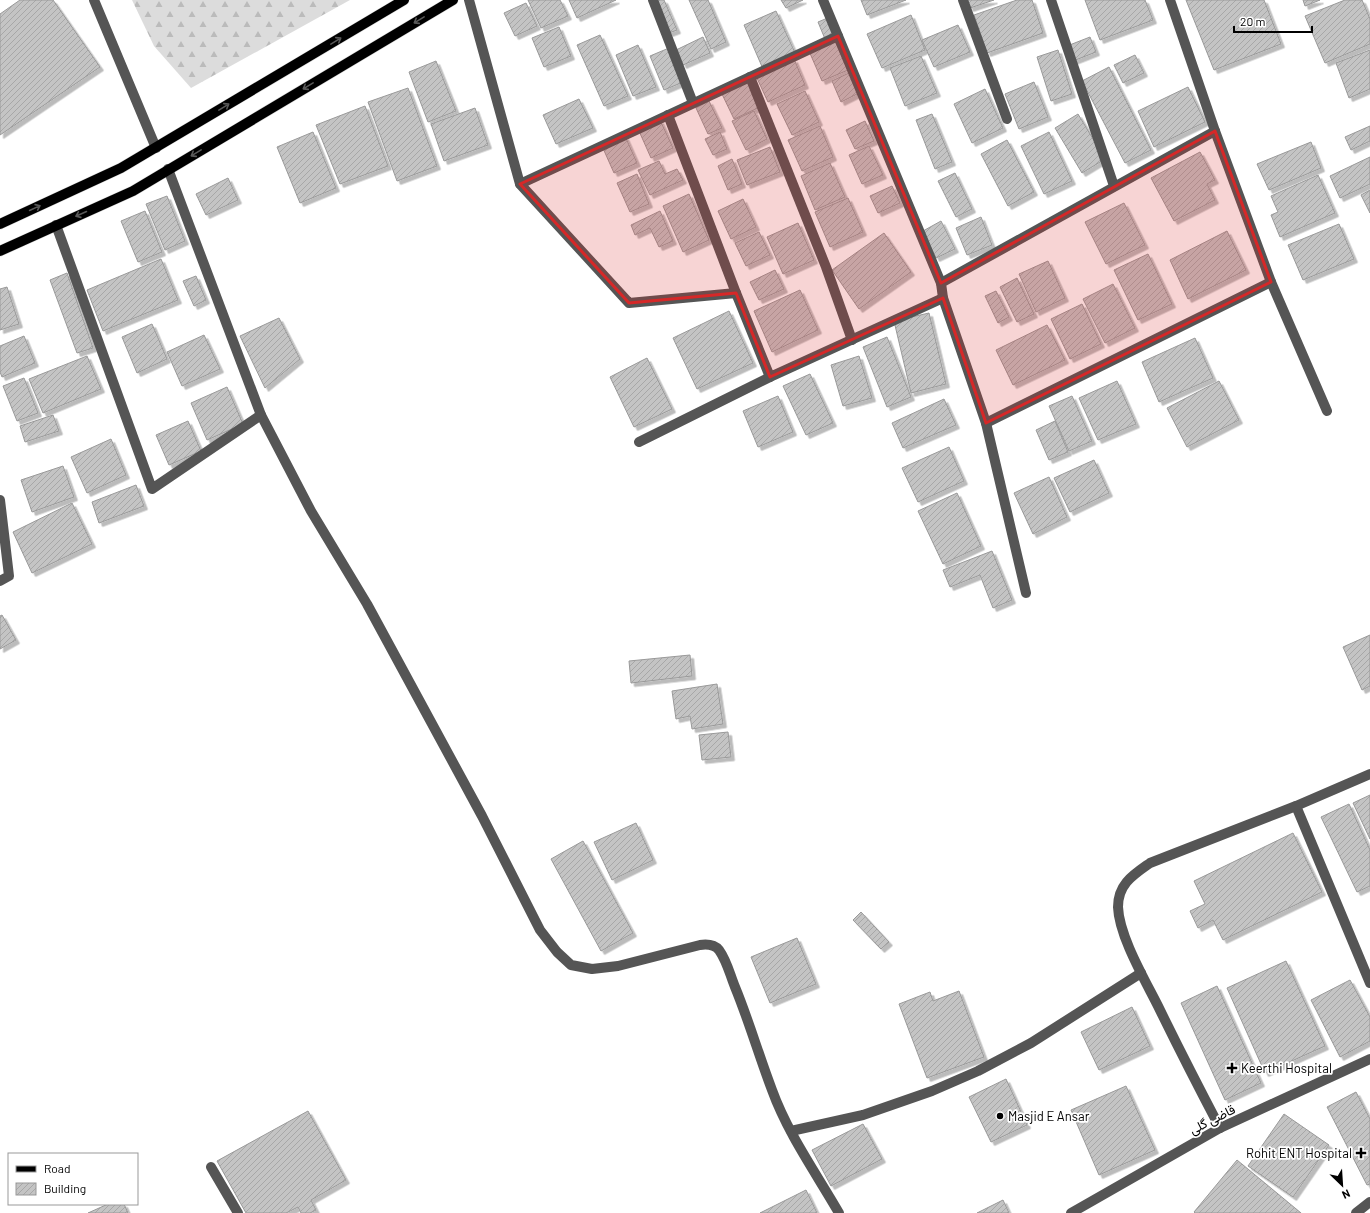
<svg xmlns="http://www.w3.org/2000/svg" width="1370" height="1213" font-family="Barlow,Vazirmatn,sans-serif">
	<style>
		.forest { fill: url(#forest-firs) }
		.building { fill: url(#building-hatch); stroke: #999; filter: url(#shadow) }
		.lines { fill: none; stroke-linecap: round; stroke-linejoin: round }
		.major-casing { stroke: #dbdbdb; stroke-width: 11 }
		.minor { stroke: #555; stroke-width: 10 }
		.major { stroke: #000; stroke-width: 10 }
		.oneway { stroke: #595959 }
		.marked { fill: #d62828; fill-opacity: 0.2; stroke: #d62828; stroke-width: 3; stroke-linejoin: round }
		.poi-dot { fill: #000; stroke: #fff; stroke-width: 1.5 }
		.labels { text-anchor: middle; stroke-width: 3.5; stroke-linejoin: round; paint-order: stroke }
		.poi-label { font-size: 13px; fill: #000; stroke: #fff; text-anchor: start }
		.street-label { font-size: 13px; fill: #000; stroke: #fff }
	</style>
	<defs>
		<pattern id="forest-firs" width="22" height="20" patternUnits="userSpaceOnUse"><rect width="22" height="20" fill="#dcdcdc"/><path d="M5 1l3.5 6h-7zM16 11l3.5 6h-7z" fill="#bbb"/></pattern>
		<pattern id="building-hatch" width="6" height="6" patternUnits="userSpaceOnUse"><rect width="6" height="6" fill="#c4c4c4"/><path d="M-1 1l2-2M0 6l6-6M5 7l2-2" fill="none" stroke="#a7a7a7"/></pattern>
		<filter id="shadow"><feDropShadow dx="3.5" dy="3.5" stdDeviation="0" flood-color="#0004"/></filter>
	</defs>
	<rect width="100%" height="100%" fill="#fff"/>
	<polygon class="forest" points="132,0 350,0 191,88 154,46"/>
	<g class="building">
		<polygon points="20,0 53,0 100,67 0,135 0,14"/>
		<polygon points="528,0 560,0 568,16 541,28"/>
		<polygon points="569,0 616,0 577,18"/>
		<polygon points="654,0 664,0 677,30 669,33"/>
		<polygon points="689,0 708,0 726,42 711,49"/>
		<polygon points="781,0 803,0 786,8"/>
		<polygon points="861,0 906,0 867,15"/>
		<polygon points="967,0 994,0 970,8"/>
		<polygon points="1017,0 1032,0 1043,33 987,53 974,15"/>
		<polygon points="1085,0 1145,0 1153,20 1100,40"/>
		<polygon points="1186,0 1264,0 1281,44 1214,70"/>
		<polygon points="1303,0 1320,0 1305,6"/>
		<polygon points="1345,0 1362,0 1370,19 1370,44 1325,63 1305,16"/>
		<polygon points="526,3 537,26 515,36 504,13"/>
		<polygon points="776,11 796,55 763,69 744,25"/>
		<polygon points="911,15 925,50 882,68 867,34"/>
		<polygon points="830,17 837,34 825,39 818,22"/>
		<polygon points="958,25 970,52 934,67 922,40"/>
		<polygon points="559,27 571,56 544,67 532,38"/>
		<polygon points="600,35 628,96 604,106 577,45"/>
		<polygon points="703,37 710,53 683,65 676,50"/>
		<polygon points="1090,37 1096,52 1073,61 1067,46"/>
		<polygon points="835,41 848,70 822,81 809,51"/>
		<polygon points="638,45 656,87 633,96 616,55"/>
		<polygon points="669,48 683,82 664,90 650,56"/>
		<polygon points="1058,50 1072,94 1051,101 1037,57"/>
		<polygon points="1370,50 1370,89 1349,98 1336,63"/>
		<polygon points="1135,55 1144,73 1123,83 1114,65"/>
		<polygon points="921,56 937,93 905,106 890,68"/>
		<polygon points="794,59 805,85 768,102 756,76"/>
		<polygon points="436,61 456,111 428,122 409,72"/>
		<polygon points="1109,67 1151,150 1125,163 1082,81"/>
		<polygon points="849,73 859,93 841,102 832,81"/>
		<polygon points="747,80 760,107 734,119 721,92"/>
		<polygon points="1034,82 1048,117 1019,129 1005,94"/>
		<polygon points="1188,87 1205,122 1154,147 1138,111"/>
		<polygon points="408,88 437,166 397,181 368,102"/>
		<polygon points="985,89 1003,128 972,143 954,104"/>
		<polygon points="805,91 819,122 792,135 777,104"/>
		<polygon points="579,99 593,128 556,144 543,115"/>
		<polygon points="709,101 722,128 708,134 696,108"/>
		<polygon points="365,106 388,166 340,184 316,125"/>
		<polygon points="475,108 488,145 444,161 431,124"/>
		<polygon points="754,111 767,139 746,150 732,121"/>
		<polygon points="932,114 952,162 935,169 916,120"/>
		<polygon points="1078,114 1105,159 1082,173 1055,128"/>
		<polygon points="660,120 673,148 651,158 639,131"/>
		<polygon points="865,121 874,141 855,149 846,130"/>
		<polygon points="820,126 833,157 802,171 788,140"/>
		<polygon points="1370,126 1370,141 1351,150 1345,137"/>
		<polygon points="313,132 336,188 300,203 277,147"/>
		<polygon points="720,132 727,149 713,155 705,139"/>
		<polygon points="1049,132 1072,181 1044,194 1021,146"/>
		<polygon points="625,136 637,163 614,173 602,146"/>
		<polygon points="1007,140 1034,192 1008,206 981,154"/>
		<polygon points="1311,142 1321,168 1269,190 1257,164"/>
		<polygon points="869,146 883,175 862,184 849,155"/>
		<polygon points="770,147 780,172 747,185 737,160"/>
		<polygon points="1200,152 1215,180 1207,184 1215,200 1174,221 1151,178"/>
		<polygon points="1370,157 1370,184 1340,198 1330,176"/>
		<polygon points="732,159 742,184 728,190 718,166"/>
		<polygon points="659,161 665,174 677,169 683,180 650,195 638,170"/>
		<polygon points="830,163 845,197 815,210 801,176"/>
		<polygon points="955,173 972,209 956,217 938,181"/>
		<polygon points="637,174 649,204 630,212 617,183"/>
		<polygon points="1318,175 1335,213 1280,237 1271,215 1278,212 1271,196"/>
		<polygon points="228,178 238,200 206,215 196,194"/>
		<polygon points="892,186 900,203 878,213 870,196"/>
		<polygon points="1370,190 1370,213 1361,195"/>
		<polygon points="689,194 709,240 683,252 663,206"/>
		<polygon points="167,196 185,241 165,250 146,204"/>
		<polygon points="848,198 863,232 830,247 815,212"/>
		<polygon points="743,199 756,227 731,239 718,211"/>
		<polygon points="1124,203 1145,245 1106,264 1085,222"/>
		<polygon points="145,211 162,252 138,262 121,221"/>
		<polygon points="660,211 673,241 659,247 650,228 635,235 631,225"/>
		<polygon points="981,217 992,245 967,255 956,228"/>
		<polygon points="941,221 955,249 936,258 923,231"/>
		<polygon points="798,223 814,260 783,274 767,237"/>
		<polygon points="1339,224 1354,259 1303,280 1288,245"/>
		<polygon points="1227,231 1246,270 1188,299 1170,260"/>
		<polygon points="759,232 770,255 746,266 735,243"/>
		<polygon points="884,233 911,272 859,309 832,270"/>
		<polygon points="1148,254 1172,304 1138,320 1114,270"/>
		<polygon points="161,259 178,300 103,331 87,290"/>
		<polygon points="1048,261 1065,298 1036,312 1019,274"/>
		<polygon points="775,270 784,289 759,300 750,282"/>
		<polygon points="67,273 93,348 77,353 50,280"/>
		<polygon points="196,276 206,300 194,306 183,281"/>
		<polygon points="1017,278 1034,314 1017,322 1000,287"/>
		<polygon points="1113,284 1135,328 1105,343 1083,299"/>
		<polygon points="7,287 19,324 0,330 0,289"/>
		<polygon points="800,290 818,330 772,352 754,311"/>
		<polygon points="996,291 1009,317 998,323 985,296"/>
		<polygon points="1082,304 1101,344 1070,359 1051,319"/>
		<polygon points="729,311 753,363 697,389 673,338"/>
		<polygon points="929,313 946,384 911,393 894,321"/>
		<polygon points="279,318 300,359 265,388 240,336"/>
		<polygon points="152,324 167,359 137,373 122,337"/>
		<polygon points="1047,325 1065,360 1013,385 996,350"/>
		<polygon points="204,335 220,369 182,386 167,352"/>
		<polygon points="24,336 35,363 2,377 0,372 0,346"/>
		<polygon points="887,337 911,397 887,407 863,347"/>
		<polygon points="1195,338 1213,378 1159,402 1142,362"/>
		<polygon points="87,356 101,389 43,413 29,379"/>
		<polygon points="859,356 872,398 843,406 831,365"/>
		<polygon points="647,358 672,409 634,427 610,377"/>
		<polygon points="810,374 833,423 806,435 783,386"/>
		<polygon points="24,378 38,413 17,421 3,386"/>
		<polygon points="1117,381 1136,424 1098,440 1079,398"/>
		<polygon points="1219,381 1239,420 1187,447 1167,408"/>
		<polygon points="227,387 243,424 207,440 191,403"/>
		<polygon points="778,396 793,432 758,447 743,411"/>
		<polygon points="1072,396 1092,441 1069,451 1049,406"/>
		<polygon points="944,399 956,425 903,448 892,423"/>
		<polygon points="53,415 59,431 25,442 20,426"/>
		<polygon points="188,421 201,451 169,465 156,435"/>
		<polygon points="1055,421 1068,452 1049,460 1036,430"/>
		<polygon points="111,439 126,475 87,493 71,457"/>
		<polygon points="949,447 964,481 918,502 902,468"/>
		<polygon points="1094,460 1109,493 1070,512 1054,478"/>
		<polygon points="63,466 74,497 32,512 21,480"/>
		<polygon points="1049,477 1067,517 1033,534 1014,493"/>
		<polygon points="136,485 144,506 99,523 92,502"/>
		<polygon points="957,493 981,546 943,564 918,511"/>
		<polygon points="72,503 92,544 32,573 13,532"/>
		<polygon points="992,551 1012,600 993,608 980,575 950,587 943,570"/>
		<polygon points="2,615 16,640 0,649 0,616"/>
		<polygon points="1370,635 1370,686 1362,690 1343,647"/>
		<polygon points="690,655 692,676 631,683 629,661"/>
		<polygon points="717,684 723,724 692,729 690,716 676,719 672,691"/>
		<polygon points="728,732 731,757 702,760 699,735"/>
		<polygon points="1370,795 1370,839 1353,803"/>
		<polygon points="1349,804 1370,850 1370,886 1357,892 1321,817"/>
		<polygon points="636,823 653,860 612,880 594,842"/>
		<polygon points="1293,833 1322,892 1223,940 1213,920 1198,928 1190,911 1205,904 1194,881"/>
		<polygon points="583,841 633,933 601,951 551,859"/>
		<polygon points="861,912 889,942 881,949 853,920"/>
		<polygon points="797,938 816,984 770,1003 751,957"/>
		<polygon points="1286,961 1325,1046 1265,1073 1227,988"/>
		<polygon points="1350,980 1370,1017 1370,1041 1340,1057 1311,1000"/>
		<polygon points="1217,986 1261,1083 1225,1100 1181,1003"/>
		<polygon points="959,991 984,1057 927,1078 899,1004 930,992 933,1001"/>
		<polygon points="1132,1007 1150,1046 1099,1070 1081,1032"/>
		<polygon points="1006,1079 1027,1125 991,1142 969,1097"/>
		<polygon points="1126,1086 1155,1150 1099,1175 1071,1110"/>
		<polygon points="1356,1092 1370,1119 1370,1184 1367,1185 1327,1107"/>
		<polygon points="308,1111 346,1180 311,1200 316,1210 310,1213 301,1213 298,1207 286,1213 246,1213 217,1161"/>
		<polygon points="1284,1114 1329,1145 1293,1197 1248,1166"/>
		<polygon points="863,1124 882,1159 831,1186 812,1150"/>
		<polygon points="1237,1160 1301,1213 1195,1213 1194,1212"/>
		<polygon points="806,1190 817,1213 760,1213"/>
		<polygon points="1003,1200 1009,1213 977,1213"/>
		<polygon points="108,1204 124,1204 128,1213 88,1213"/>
	</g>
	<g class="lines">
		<defs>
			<g id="major">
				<polyline points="0,224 121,168 404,0"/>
				<polyline points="0,251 133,191 453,0"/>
			</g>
		</defs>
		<use href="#major" class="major-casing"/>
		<g class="minor">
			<polyline points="94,0 156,148"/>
			<polyline points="469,0 520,184"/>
			<polyline points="653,0 693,103"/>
			<polyline points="823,0 941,283"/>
			<polyline points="963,0 1007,119"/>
			<polyline points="1051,0 1114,186"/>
			<polyline points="1170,0 1215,131 1271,282 1327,411"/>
			<polyline points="838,36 520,184 629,303 736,293 770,377 943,298"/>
			<polyline points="750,77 826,267 852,340"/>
			<polyline points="668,115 736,293"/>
			<polyline points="1215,131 941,283 943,298 986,423 1271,282"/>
			<path d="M 168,169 L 261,415 L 311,511 L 367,604 L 482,816 L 540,930 L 557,952 L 571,965 L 592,969 L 618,966 L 700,945 C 707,944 714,944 719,950 C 727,961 730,975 735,987 C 749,1021 759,1056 772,1090 C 788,1134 816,1173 839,1213"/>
			<polyline points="56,225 152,489 261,415"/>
			<polyline points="986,423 1026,593"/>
			<polyline points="639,442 770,377"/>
			<polyline points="0,500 9,576 0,581"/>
			<polyline points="1296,806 1370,983"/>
			<path d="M 1220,1128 C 1199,1088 1178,1047 1158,1006 C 1145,980 1119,936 1118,907 C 1118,884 1133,875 1150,863 L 1296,806 L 1370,774"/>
			<polyline points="791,1131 863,1115 932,1091 978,1071 1031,1043 1141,973"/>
			<polyline points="211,1167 238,1213"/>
			<polyline points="1071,1213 1220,1128 1370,1059"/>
			<polyline points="1356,1213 1370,1202"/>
		</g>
		<use href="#major" class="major"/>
	</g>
	<defs><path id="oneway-shaft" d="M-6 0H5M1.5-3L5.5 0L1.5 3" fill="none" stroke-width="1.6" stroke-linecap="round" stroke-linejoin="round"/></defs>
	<g class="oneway">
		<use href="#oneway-shaft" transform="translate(419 20) rotate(149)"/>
		<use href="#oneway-shaft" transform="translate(336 41) rotate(-31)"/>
		<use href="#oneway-shaft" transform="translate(308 86) rotate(149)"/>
		<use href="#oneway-shaft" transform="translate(224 107) rotate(-31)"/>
		<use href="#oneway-shaft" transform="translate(196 153) rotate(149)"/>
		<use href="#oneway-shaft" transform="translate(35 208) rotate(-25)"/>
		<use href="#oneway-shaft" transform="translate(81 214) rotate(156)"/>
	</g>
	<path class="marked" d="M 838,36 L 941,283 L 1215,131 L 1271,282 L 986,423 L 943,298 L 770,377 L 736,293 L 629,303 L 520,184 Z"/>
	<g class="poi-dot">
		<path d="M1230 1062h4v4h4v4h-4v4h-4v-4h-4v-4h4z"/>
		<circle cx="1000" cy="1116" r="4"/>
		<path d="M1359 1147h4v4h4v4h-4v4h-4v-4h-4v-4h4z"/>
	</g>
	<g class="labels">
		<g class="poi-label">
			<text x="1241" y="1073">Keerthi Hospital</text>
			<text x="1008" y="1121">Masjid E Ansar</text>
			<text x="1352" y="1158" text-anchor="end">Rohit ENT Hospital</text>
		</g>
		<g class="street-label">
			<text transform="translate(1212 1119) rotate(-27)" y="5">قاضی گلی</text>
		</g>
	</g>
	<rect x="8" y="1153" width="130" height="52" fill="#ffffff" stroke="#999999"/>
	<rect x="16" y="1166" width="20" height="6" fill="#000000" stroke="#999999"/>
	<text x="44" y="1173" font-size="12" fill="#000000">Road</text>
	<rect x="16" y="1183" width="20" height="12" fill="url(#building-hatch)" stroke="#999999"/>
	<text x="44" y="1193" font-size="12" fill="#000000">Building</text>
	<g transform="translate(1342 1185) rotate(155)" stroke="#ffffff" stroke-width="3" paint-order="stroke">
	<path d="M0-3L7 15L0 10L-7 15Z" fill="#000000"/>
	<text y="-6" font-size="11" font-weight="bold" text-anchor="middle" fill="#000000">N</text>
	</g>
	<path d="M1234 26v6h78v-6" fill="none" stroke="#000000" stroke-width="2"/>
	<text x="1240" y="26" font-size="12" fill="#000000" stroke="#ffffff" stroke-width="3" paint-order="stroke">20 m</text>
</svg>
